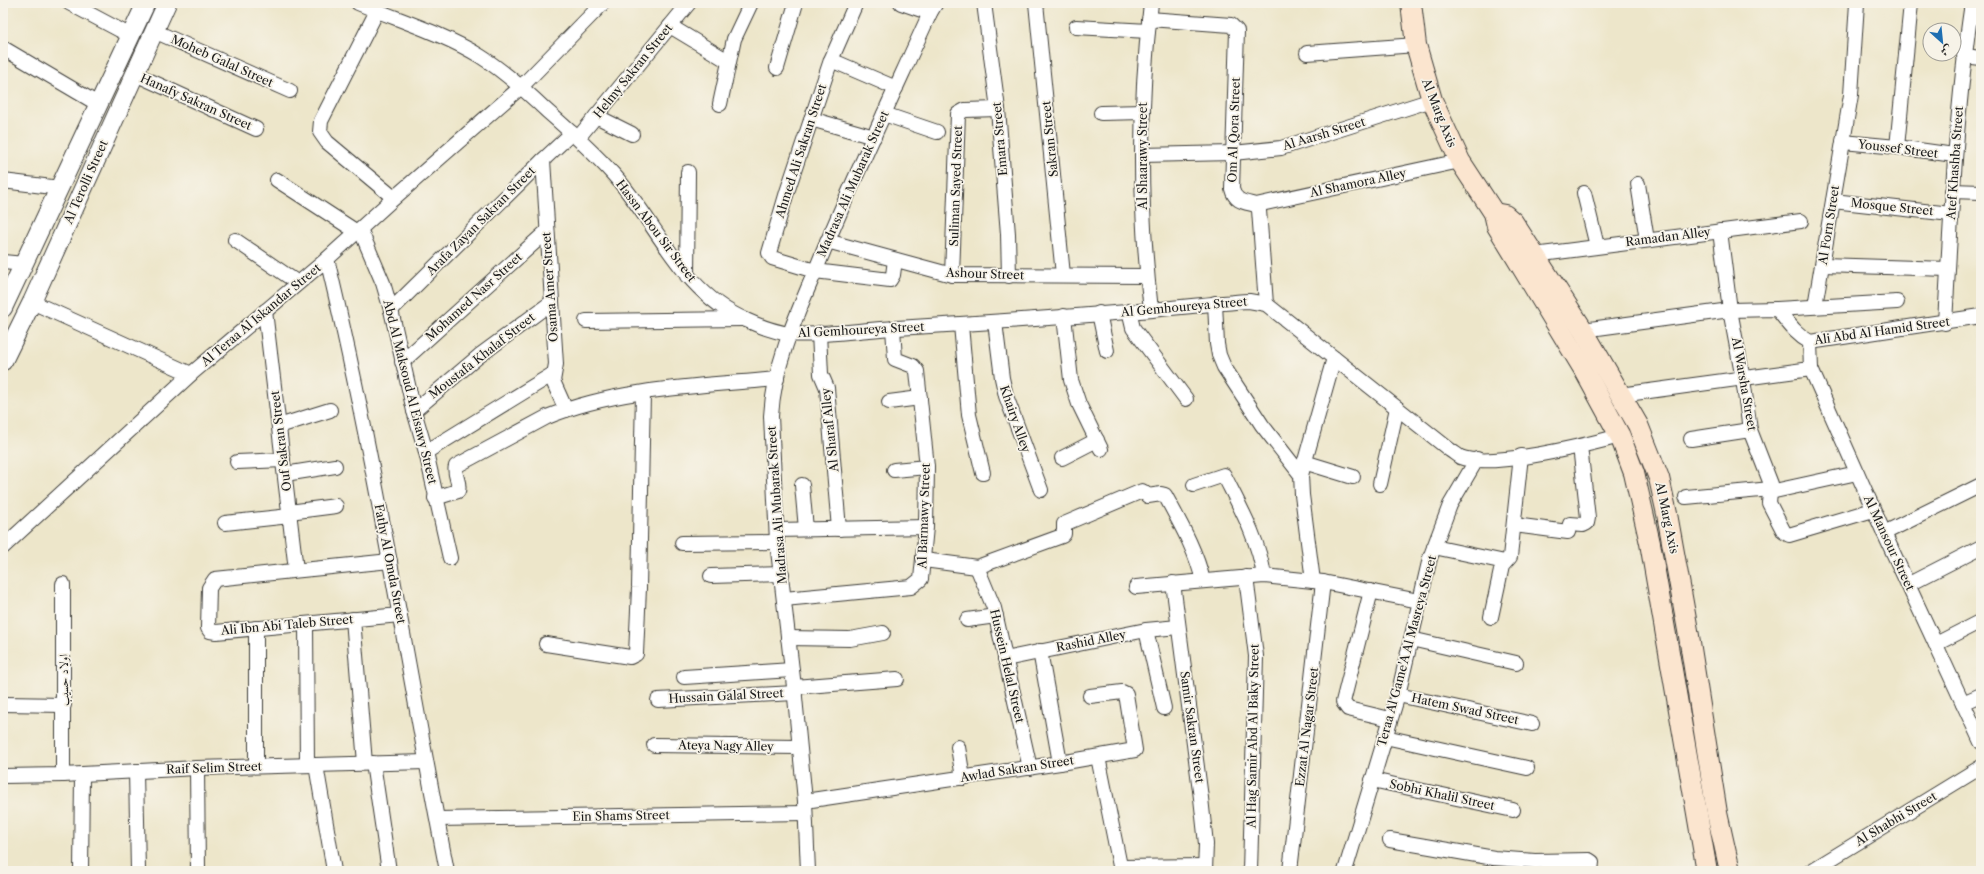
<svg xmlns="http://www.w3.org/2000/svg" width="1984" height="874" font-family="'Libre Caslon Text',Amiri,serif">
	<style>
		.lines { fill: none; stroke-linecap: round; stroke-linejoin: round }
		.minor-casing { stroke: #3b3a36; stroke-width: 16 }
		.tertiary-casing { stroke: #3b3a36; stroke-width: 20 }
		.secondary-casing { stroke: #3b3a36; stroke-width: 22 }
		.minor { stroke: #fff; stroke-width: 14 }
		.tertiary { stroke: #fff; stroke-width: 18 }
		.secondary { stroke: #fbe5cf; stroke-width: 20 }
		.labels { text-anchor: middle; stroke-width: 3.5; stroke-linejoin: round; paint-order: stroke }
		.street-label { font-size: 12px; fill: #1c1c1c; stroke: #f7f3e8 }
	</style>
	<rect width="100%" height="100%" fill="#f7f3e8"/>
	<filter id="ink" filterUnits="userSpaceOnUse"><feTurbulence type="fractalNoise" baseFrequency=".025" numOctaves="2"/><feDisplacementMap in="SourceGraphic" scale="8" xChannelSelector="R" yChannelSelector="G"/><feConvolveMatrix kernelMatrix="1 2 1 2 8 2 1 2 1" color-interpolation-filters="sRGB"/></filter>
	<filter id="wash" filterUnits="userSpaceOnUse"><feTurbulence type="fractalNoise" baseFrequency=".012" numOctaves="4" result="noise"/><feDisplacementMap in="SourceGraphic" scale="16" xChannelSelector="R" yChannelSelector="G"/><feGaussianBlur stdDeviation="0.9" result="paint"/><feColorMatrix in="noise" values="0 0 0 0 0 0 0 0 0 0 0 0 0 0 0 0 0 1.4 0 .05"/><feComposite in="paint" operator="in"/></filter>
	<g filter="url(#wash)">
		<rect width="100%" height="100%" fill="#ede6ca"/>
	</g>
	<g filter="url(#ink)">
		<g class="lines">
			<defs>
				<g id="minor">
					<polyline points="69,3 131,36"/>
					<path d="M 358,3 C 398,20 442,33 480,56 C 504,71 526,91 547,111 C 570,131 593,152 614,175 C 658,224 681,292 746,320 C 759,326 775,332 790,334 C 821,337 864,329 897,328 C 982,323 1068,317 1152,310 C 1185,307 1217,303 1249,301 L 1266,304 L 1450,450 C 1453,452 1457,455 1460,457 C 1491,469 1586,445 1620,436"/>
					<polyline points="856,3 831,60 787,192 769,253 772,258 815,271 890,280 893,275 895,260"/>
					<polyline points="901,3 930,13"/>
					<polyline points="984,3 998,109 1008,234 1009,276"/>
					<polyline points="1036,3 1063,275"/>
					<polyline points="377,11 321,121 320,132 327,142 394,198"/>
					<path d="M 1149,19 L 1231,25 L 1237,31 L 1232,189 C 1235,202 1245,202 1256,205 L 1259,210 L 1266,304"/>
					<polyline points="670,26 728,61"/>
					<polyline points="1076,27 1148,31"/>
					<polyline points="154,31 290,91"/>
					<polyline points="3,48 98,104"/>
					<polyline points="1307,53 1416,45"/>
					<polyline points="1964,56 1981,58"/>
					<polyline points="831,60 896,88"/>
					<polyline points="777,68 796,3"/>
					<polyline points="135,74 256,129"/>
					<polyline points="720,104 734,39 751,3"/>
					<polyline points="1101,113 1143,112"/>
					<polyline points="884,114 937,132"/>
					<polyline points="596,116 632,134"/>
					<polyline points="811,119 874,137"/>
					<polyline points="578,138 689,3"/>
					<polyline points="1843,142 1897,147 1954,155"/>
					<polyline points="1897,147 1911,3"/>
					<polyline points="1142,155 1233,153 1281,148 1432,100"/>
					<polyline points="543,160 556,364 553,381 566,410"/>
					<polyline points="277,180 357,232"/>
					<polyline points="3,181 60,188"/>
					<polyline points="1638,184 1647,240"/>
					<polyline points="1952,191 1981,192"/>
					<polyline points="1584,193 1597,246"/>
					<polyline points="1833,201 1951,214"/>
					<polyline points="1256,205 1460,161"/>
					<polyline points="360,229 383,283 391,310 414,411 426,452 450,558"/>
					<polyline points="1720,231 1730,310 1743,379 1750,430 1771,484 1769,503 1784,532 1789,535 1873,510"/>
					<polyline points="235,240 298,283"/>
					<polyline points="827,241 952,275 1147,276"/>
					<polyline points="1534,255 1801,221"/>
					<path d="M 327,259 C 376,461 407,667 447,871"/>
					<polyline points="3,262 24,264"/>
					<polyline points="1823,265 1948,269"/>
					<polyline points="952,275 958,114 965,110 998,109"/>
					<polyline points="687,276 688,172"/>
					<polyline points="32,302 191,374"/>
					<polyline points="1215,303 1217,344 1219,355 1224,367 1262,425 1301,475"/>
					<polyline points="1815,306 1851,95 1857,3"/>
					<polyline points="1777,309 1897,302"/>
					<polyline points="391,310 543,160 572,133"/>
					<path d="M 1151,310 C 1139,208 1139,105 1151,3"/>
					<polyline points="265,311 296,570"/>
					<polyline points="1129,311 1133,328 1186,399"/>
					<polyline points="1099,313 1107,351"/>
					<polyline points="1064,316 1071,380 1079,404 1101,449"/>
					<polyline points="586,321 742,319"/>
					<polyline points="995,322 1002,378 1006,396 1041,490"/>
					<path d="M 1945,323 C 1951,216 1956,109 1972,3"/>
					<polyline points="961,325 969,415 983,473"/>
					<path d="M 1583,330 L 1730,310 L 1777,309 C 1788,322 1795,334 1810,342 L 1981,316"/>
					<polyline points="819,333 821,374 827,388 839,529"/>
					<polyline points="1810,342 1811,369 1884,533 1981,742"/>
					<polyline points="402,362 546,232"/>
					<polyline points="1620,395 1811,369"/>
					<polyline points="889,402 920,398"/>
					<polyline points="414,411 479,356 552,302"/>
					<polyline points="279,426 330,410"/>
					<polyline points="1691,439 1750,430"/>
					<polyline points="426,452 553,374"/>
					<polyline points="1062,458 1097,440"/>
					<polyline points="237,462 283,460"/>
					<polyline points="1304,462 1353,477"/>
					<polyline points="894,470 927,467"/>
					<polyline points="285,474 335,466"/>
					<polyline points="1380,484 1397,408"/>
					<polyline points="802,485 806,529"/>
					<path d="M 1194,485 L 1224,475 C 1240,507 1259,540 1264,576"/>
					<polyline points="1770,492 1857,473"/>
					<polyline points="1686,497 1771,489"/>
					<path d="M 435,498 L 458,491 C 461,482 453,475 456,466 L 547,417 C 617,388 702,386 777,379"/>
					<polyline points="289,512 336,506"/>
					<polyline points="225,523 290,516"/>
					<polyline points="1514,525 1568,532 1570,524 1583,525 1587,523 1588,518 1580,446"/>
					<polyline points="777,530 926,527"/>
					<polyline points="1884,533 1981,485"/>
					<polyline points="682,543 777,542"/>
					<polyline points="3,547 191,374 327,259 394,198 521,87 603,3"/>
					<polyline points="1434,547 1505,562"/>
					<path d="M 924,560 L 977,567 L 1062,536 L 1064,534 L 1064,524 L 1142,491 L 1148,496 L 1161,494 L 1165,495 C 1180,523 1196,550 1203,581"/>
					<polyline points="390,561 215,579 209,588 208,628 210,631 216,632 400,615"/>
					<polyline points="977,567 994,608 1030,768"/>
					<polyline points="711,576 782,574"/>
					<polyline points="1246,577 1256,656 1250,871"/>
					<polyline points="1313,581 1302,495 1301,475 1334,358"/>
					<polyline points="1173,583 1201,798 1206,844 1205,871"/>
					<polyline points="63,584 63,775"/>
					<polyline points="1909,584 1981,547"/>
					<polyline points="1136,587 1264,576 1323,582 1419,601"/>
					<polyline points="1371,591 1343,702 1348,709 1390,719"/>
					<polyline points="784,599 911,587 921,579 926,527 927,467 917,371 913,366 895,359 893,328"/>
					<polyline points="1491,617 1502,566 1510,557 1521,456"/>
					<polyline points="353,619 365,763"/>
					<polyline points="967,620 996,616"/>
					<polyline points="306,624 307,765"/>
					<polyline points="1146,630 1164,708"/>
					<polyline points="788,638 850,639 883,633"/>
					<polyline points="1411,639 1516,663"/>
					<polyline points="546,644 630,657 636,654 639,588 643,393"/>
					<polyline points="1936,644 1981,621"/>
					<polyline points="1040,651 1060,763"/>
					<polyline points="1005,659 1146,630 1178,627"/>
					<polyline points="684,677 792,670"/>
					<polyline points="794,687 897,679"/>
					<polyline points="1398,695 1532,724"/>
					<polyline points="658,700 795,693"/>
					<polyline points="1963,703 1981,695"/>
					<polyline points="3,704 64,705"/>
					<polyline points="1385,737 1527,768"/>
					<polyline points="654,745 798,747"/>
					<polyline points="958,747 963,778"/>
					<polyline points="1098,757 1121,871"/>
					<polyline points="373,763 389,871"/>
					<polyline points="316,765 334,871"/>
					<polyline points="256,766 256,628"/>
					<polyline points="197,768 198,871"/>
					<polyline points="136,771 138,871"/>
					<polyline points="3,776 63,775 197,768 426,762"/>
					<polyline points="1372,780 1513,810"/>
					<polyline points="805,801 1060,763 1135,750 1126,694 1122,692 1090,696"/>
					<polyline points="437,819 805,813"/>
					<polyline points="1390,840 1494,858 1535,861 1589,860 1592,862 1591,871"/>
					<polyline points="1120,867 1205,866"/>
					<polyline points="81,871 82,775"/>
					<path d="M 808,871 L 805,801 L 794,687 L 777,542 L 771,416 C 774,364 797,314 817,267 C 852,181 892,97 930,13 L 936,3"/>
					<polyline points="1290,871 1323,582"/>
					<polyline points="1345,871 1398,695 1430,558 1450,505 1477,459"/>
					<polyline points="1811,871 1981,767"/>
				</g>
				<g id="tertiary">
					<polyline points="3,308 146,3"/>
					<polyline points="3,361 32,302 167,3"/>
				</g>
				<g id="secondary">
					<polyline points="1411,3 1416,45 1432,100 1460,161 1494,213 1497,226 1583,368 1620,436 1634,473 1650,543 1707,871"/>
					<polyline points="1494,213 1505,215 1513,222 1583,330 1638,425 1659,478 1667,514 1689,636 1717,813 1730,871"/>
				</g>
			</defs>
			<use href="#minor" class="minor-casing"/>
			<use href="#tertiary" class="tertiary-casing"/>
			<use href="#secondary" class="secondary-casing"/>
			<use href="#minor" class="minor"/>
			<use href="#tertiary" class="tertiary"/>
			<use href="#secondary" class="secondary"/>
		</g>
	</g>
	<g class="labels">
		<g class="street-label">
			<text transform="translate(222 61) rotate(24)" y="4">Moheb Galal Street</text>
			<text transform="translate(633 71) rotate(-51)" y="4">Helmy Sakran Street</text>
			<text transform="translate(196 102) rotate(24)" y="4">Hanafy Sakran Street</text>
			<text transform="translate(1439 113) rotate(68)" y="4">Al Marg Axis</text>
			<text transform="translate(1234 130) rotate(-88)" y="4">Om Al Qora Street</text>
			<text transform="translate(1324 134) rotate(-17)" y="4">Al Aarsh Street</text>
			<text transform="translate(1000 139) rotate(-95)" y="4">Emara Street</text>
			<text transform="translate(1050 139) rotate(-96)" y="4">Sakran Street</text>
			<text transform="translate(1898 149) rotate(7)" y="4">Youssef Street</text>
			<text transform="translate(801 151) rotate(-72)" y="4">Ahmed Ali Sakran Street</text>
			<text transform="translate(1143 156) rotate(-90)" y="4">Al Shaarawy Street</text>
			<text transform="translate(1955 163) rotate(-86)" y="4">Atef Khashba Street</text>
			<text transform="translate(86 182) rotate(-66)" y="4">Al Terolli Street</text>
			<text transform="translate(1358 183) rotate(-12)" y="4">Al Shamora Alley</text>
			<text transform="translate(853 184) rotate(-66)" y="4">Madrasa Ali Mubarak Street</text>
			<text transform="translate(956 186) rotate(-88)" y="4">Suliman Sayed Street</text>
			<text transform="translate(1892 207) rotate(6)" y="4">Mosque Street</text>
			<text transform="translate(481 221) rotate(-45)" y="4">Arafa Zayan Sakran Street</text>
			<text transform="translate(1829 225) rotate(-81)" y="4">Al Forn Street</text>
			<text transform="translate(656 231) rotate(53)" y="4">Hassn Abou Sir Street</text>
			<text transform="translate(1668 237) rotate(-7)" y="4">Ramadan Alley</text>
			<text transform="translate(985 274) rotate(2)" y="4">Ashour Street</text>
			<text transform="translate(550 287) rotate(-94)" y="4">Osama Amer Street</text>
			<text transform="translate(474 297) rotate(-42)" y="4">Mohamed Nasr Street</text>
			<text transform="translate(1184 307) rotate(-5)" y="4">Al Gemhoureya Street</text>
			<text transform="translate(261 315) rotate(-40)" y="4">Al Teraa Al Iskandar Street</text>
			<text transform="translate(861 330) rotate(-3)" y="4">Al Gemhoureya Street</text>
			<text transform="translate(1882 331) rotate(-8)" y="4">Ali Abd Al Hamid Street</text>
			<text transform="translate(482 356) rotate(-38)" y="4">Moustafa Khalaf Street</text>
			<text transform="translate(1744 384) rotate(80)" y="4">Al Warsha Street</text>
			<text transform="translate(410 392) rotate(76)" y="4">Abd Al Maksoud Al Eisawy Street</text>
			<text transform="translate(1015 419) rotate(71)" y="4">Khairy Alley</text>
			<text transform="translate(830 430) rotate(-96)" y="4">Al Sharaf Alley</text>
			<text transform="translate(281 441) rotate(-97)" y="4">Ouf Sakran Street</text>
			<text transform="translate(777 505) rotate(-94)" y="4">Madrasa Ali Mubarak Street</text>
			<text transform="translate(924 516) rotate(-88)" y="4">Al Barmawy Street</text>
			<text transform="translate(1667 518) rotate(78)" y="4">Al Marg Axis</text>
			<text transform="translate(1889 543) rotate(65)" y="4">Al Mansour Street</text>
			<text transform="translate(390 564) rotate(79)" y="4">Fathy Al Omda Street</text>
			<text transform="translate(287 625) rotate(-5)" y="4">Ali Ibn Abi Taleb Street</text>
			<text transform="translate(1091 641) rotate(-11)" y="4">Rashid Alley</text>
			<text transform="translate(1407 651) rotate(-75)" y="4">Teraa Al Game'A Al Masreya Street</text>
			<text transform="translate(1007 666) rotate(77)" y="4">Hussein Helal Street</text>
			<text transform="translate(64 680) rotate(-91)" y="4">اولاد حسيب</text>
			<text transform="translate(726 696) rotate(-3)" y="4">Hussain Galal Street</text>
			<text transform="translate(1465 709) rotate(12)" y="4">Hatem Swad Street</text>
			<text transform="translate(1192 727) rotate(82)" y="4">Samir Sakran Street</text>
			<text transform="translate(1307 727) rotate(-83)" y="4">Ezzat Al Nagar Street</text>
			<text transform="translate(1253 736) rotate(-89)" y="4">Al Hag Samir Abd Al Baky Street</text>
			<text transform="translate(726 746) rotate(1)" y="4">Ateya Nagy Alley</text>
			<text transform="translate(214 768) rotate(-2)" y="4">Raif Selim Street</text>
			<text transform="translate(1017 769) rotate(-9)" y="4">Awlad Sakran Street</text>
			<text transform="translate(1442 795) rotate(12)" y="4">Sobhi Khalil Street</text>
			<text transform="translate(621 816) rotate(-1)" y="4">Ein Shams Street</text>
			<text transform="translate(1896 819) rotate(-31)" y="4">Al Shabhi Street</text>
		</g>
	</g>
	<rect width="1984" height="874" fill="none" stroke="#f7f3e8" stroke-width="16"/>
	<g transform="translate(1942 42) rotate(153)"><circle r="19" fill="#f7f3e8" stroke="#9f9d96"/>
	<path d="M0-3L7 15L0 10L-7 15Z" fill="#1f6fb2"/>
	<text y="-6" font-size="11" font-weight="bold" text-anchor="middle" fill="#1c1c1c">ش</text>
	</g>
</svg>
